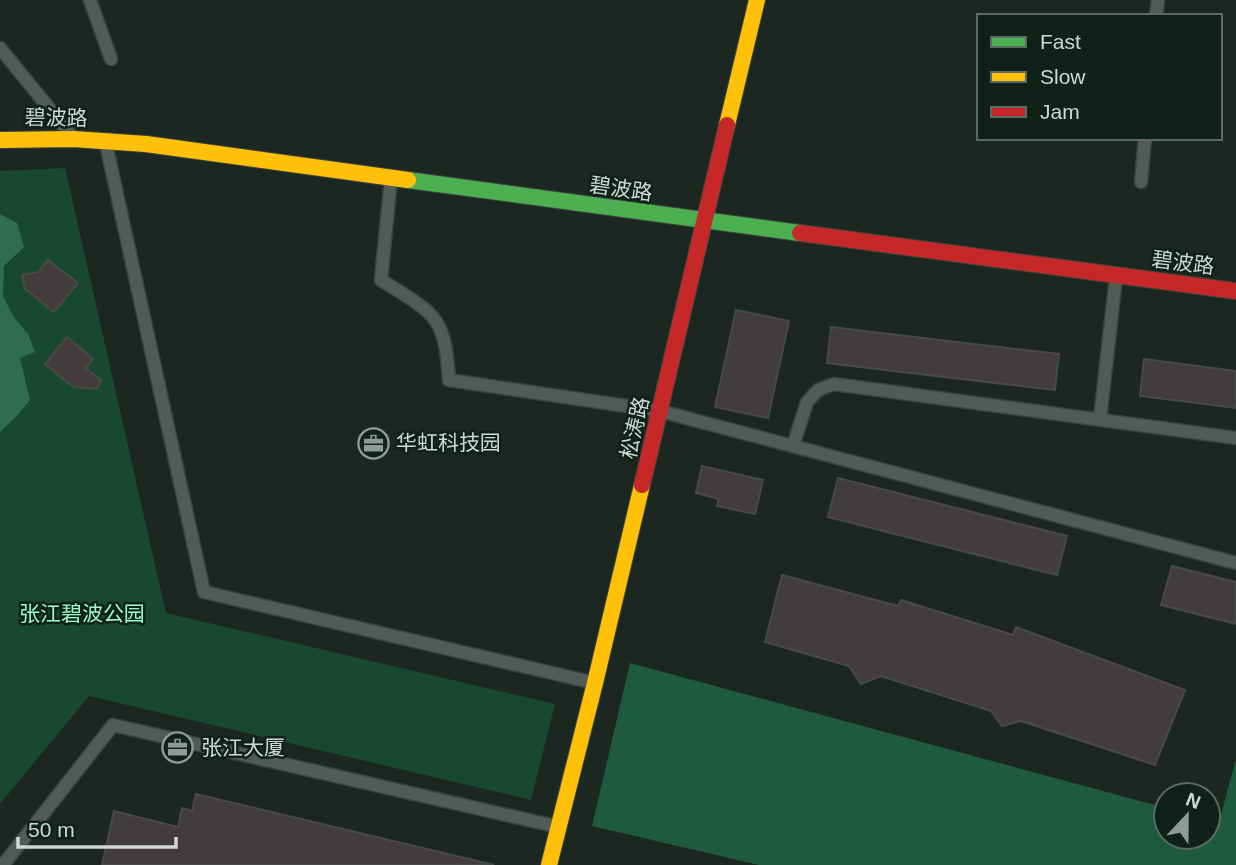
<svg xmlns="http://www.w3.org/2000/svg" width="1236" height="865" font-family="Arial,'Noto Sans SC',sans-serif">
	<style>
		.green { fill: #184733 }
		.forest { fill: #1e5a41 }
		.water { fill: #306c52 }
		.building { fill: #423c3d; stroke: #484a47; stroke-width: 2 }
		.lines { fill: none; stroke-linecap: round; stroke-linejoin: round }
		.lane-casing { stroke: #3b433f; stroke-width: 15 }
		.fast-casing { stroke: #3b433f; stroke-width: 18 }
		.slow-casing { stroke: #3b433f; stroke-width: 18 }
		.jam-casing { stroke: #3b433f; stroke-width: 18 }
		.lane { stroke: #535b57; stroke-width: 12 }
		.fast { stroke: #4caf50; stroke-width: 16 }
		.slow { stroke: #ffc107; stroke-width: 16 }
		.jam { stroke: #c62828; stroke-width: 16 }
		.labels { text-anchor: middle; stroke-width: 5; stroke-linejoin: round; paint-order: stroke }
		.street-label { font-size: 21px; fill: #ced9d3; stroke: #0f2119 }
		.poi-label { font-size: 21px; fill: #ced9d3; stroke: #0f2119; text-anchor: start }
		.park-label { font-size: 21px; fill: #9afacd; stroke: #0f2119 }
	</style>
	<rect width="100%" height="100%" fill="#1d2722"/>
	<polygon class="green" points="65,168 166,613 555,704 531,800 89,696 0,804 0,171"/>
	<polygon class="forest" points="630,663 1166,808 1166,837 1208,837 1208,819 1219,822 1236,759 1236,865 759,865 592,826"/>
	<polygon class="water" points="0,214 17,223 24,247 4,266 3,296 13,316 28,334 35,352 20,358 30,400 15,418 0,432"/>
	<g class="building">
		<polygon points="48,260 78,283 54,312 25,289 22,275 38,272"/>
		<polygon points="736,310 789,321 768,418 715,407"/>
		<polygon points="831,327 1059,354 1055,390 827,363"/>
		<polygon points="67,337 93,359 86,368 102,381 96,389 73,387 45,364"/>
		<polygon points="1144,359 1236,371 1236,408 1140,396"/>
		<polygon points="702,466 763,480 755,514 717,506 719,499 696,493"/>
		<polygon points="838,478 1067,536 1057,575 828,517"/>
		<polygon points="1172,566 1236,582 1236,624 1161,605"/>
		<polygon points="782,575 898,606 901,600 1013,635 1016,627 1185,690 1155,765 1021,721 1002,726 991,711 881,676 861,684 849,666 765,642"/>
		<polygon points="196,794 494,865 102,865 114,811 178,827 182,808 192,811"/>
	</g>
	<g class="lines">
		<defs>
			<g id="lane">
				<polyline points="90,0 111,59"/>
				<polyline points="1156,16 1158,0"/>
				<polyline points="0,48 71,135"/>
				<polyline points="106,144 204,592 595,683"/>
				<path d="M 391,178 L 381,280 C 396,290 425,305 435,320 C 447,337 447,360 449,380 L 660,411 L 1236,563"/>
				<polyline points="1141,182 1145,138"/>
				<polyline points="1100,419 1116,277"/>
				<polyline points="793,446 807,402 818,390 834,384 1236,438"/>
				<polyline points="3,865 113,725 559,827"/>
			</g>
			<polyline id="fast" points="408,180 800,233"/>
			<g id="slow">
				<polyline points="727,125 757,0"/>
				<polyline points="0,140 73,139 146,144 408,180"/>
				<polyline points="549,865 595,683 642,485"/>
			</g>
			<g id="jam">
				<polyline points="800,233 1236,291"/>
				<polyline points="642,485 727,125"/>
			</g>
		</defs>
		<use href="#lane" class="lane-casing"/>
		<use href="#fast" class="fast-casing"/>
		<use href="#slow" class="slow-casing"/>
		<use href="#jam" class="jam-casing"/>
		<use href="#lane" class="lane"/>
		<use href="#fast" class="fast"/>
		<use href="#slow" class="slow"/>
		<use href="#jam" class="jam"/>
	</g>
	<defs>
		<symbol id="office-ring" viewBox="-11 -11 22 22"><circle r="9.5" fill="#0f2119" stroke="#909b95" stroke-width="1.5"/><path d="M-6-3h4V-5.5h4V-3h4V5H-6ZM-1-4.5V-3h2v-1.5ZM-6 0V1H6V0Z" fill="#909b95"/></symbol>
	</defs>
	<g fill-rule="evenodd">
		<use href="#office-ring" x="356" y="426" width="35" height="35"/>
		<use href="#office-ring" x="160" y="730" width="35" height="35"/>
	</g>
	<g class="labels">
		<g class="street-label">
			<text transform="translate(56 118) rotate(1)" y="7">碧波路</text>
			<text transform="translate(621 189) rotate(8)" y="7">碧波路</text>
			<text transform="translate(1183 263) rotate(7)" y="7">碧波路</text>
			<text transform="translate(635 428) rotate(-77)" y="7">松涛路</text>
		</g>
		<g class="poi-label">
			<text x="396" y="450">华虹科技园</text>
			<text x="201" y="755">张江大厦</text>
		</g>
		<g class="park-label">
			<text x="82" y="621">张江碧波公园</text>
		</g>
	</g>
	<rect x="977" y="14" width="245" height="126" fill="#0f2119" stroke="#5b6b63" stroke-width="2"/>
	<rect x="991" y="37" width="35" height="10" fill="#4caf50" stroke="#5b6b63" stroke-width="2"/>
	<text x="1040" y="49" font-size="21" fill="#ced9d3">Fast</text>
	<rect x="991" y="72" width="35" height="10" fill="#ffc107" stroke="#5b6b63" stroke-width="2"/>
	<text x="1040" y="84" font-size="21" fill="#ced9d3">Slow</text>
	<rect x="991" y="107" width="35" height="10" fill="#c62828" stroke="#5b6b63" stroke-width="2"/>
	<text x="1040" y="119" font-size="21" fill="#ced9d3">Jam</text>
	<g transform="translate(1187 816) rotate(22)"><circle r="33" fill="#0f2119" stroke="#5b6b63" stroke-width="2"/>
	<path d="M0-5L12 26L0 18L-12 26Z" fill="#909b95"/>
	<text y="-10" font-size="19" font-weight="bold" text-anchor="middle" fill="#ced9d3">N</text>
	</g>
	<path d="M18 837v10h158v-10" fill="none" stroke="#ced9d3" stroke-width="3.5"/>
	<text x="28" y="837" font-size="21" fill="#ced9d3" stroke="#0f2119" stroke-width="5" paint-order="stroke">50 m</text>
</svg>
